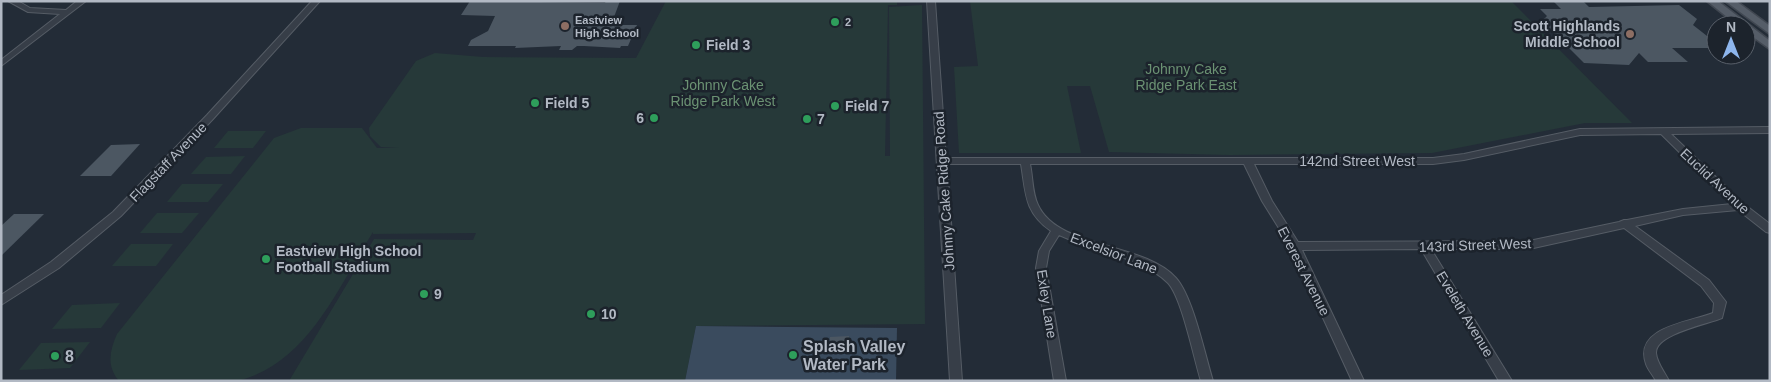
<svg xmlns="http://www.w3.org/2000/svg" width="1771" height="382" font-family="Helvetica,sans-serif">
	<style>
		.green { fill: #263939 }
		.water { fill: #3a4b5e }
		.building { fill: #4c5762 }
		.lines { fill: none; stroke-linecap: round; stroke-linejoin: round }
		.minor-casing { stroke: #555c65; stroke-width: 2 }
		.major-casing { stroke: #404751; stroke-width: 3 }
		.minor { fill: #373e48; fill-rule: evenodd }
		.major { fill: #555d68; fill-rule: evenodd }
		.leisure-dot { fill: #2e9e5b; stroke: #1c232c; stroke-width: 2 }
		.education-dot { fill: #8d6e63; stroke: #1c232c; stroke-width: 2 }
		.labels { text-anchor: middle; stroke-width: 5; stroke-linejoin: round; paint-order: stroke }
		.far-poi-label { font-size: 11px; font-weight: bold; fill: #b2b9c4; stroke: #1c232c; text-anchor: start }
		.poi-label { font-size: 14px; font-weight: bold; fill: #b2b9c4; stroke: #1c232c; text-anchor: start }
		.park-label { font-size: 14px; fill: #6b9273; stroke: #1c232c }
		.street-label { font-size: 14px; fill: #b2b9c4; stroke: #1c232c }
		.near-poi-label { font-size: 16px; font-weight: bold; fill: #b2b9c4; stroke: #1c232c; text-anchor: start }
	</style>
	<rect width="100%" height="100%" fill="#232c37"/>
	<g class="green">
		<path d="M 666,1 L 897,1 L 897,5 L 888,5 L 885,156 L 890,156 L 889,7 L 922,5 L 925,324 L 696,326 L 685,381 L 289,381 L 374,239 L 473,240 L 476,233 L 373,234 L 373,232 C 338,287 308,364 237,381 C 227,382 214,381 203,381 C 175,381 147,381 119,381 C 106,366 110,350 117,334 L 274,138 L 301,128 L 362,128 L 377,148 L 399,148 L 381,147 L 370,136 L 369,128 L 416,61 L 435,53 L 483,57 L 636,58 Z"/>
		<polygon points="970,1 1511,1 1632,123 1585,123 1432,153 1230,155 1109,152 1090,86 1067,86 1081,153 959,153 954,67 978,66"/>
		<polygon points="228,131 266,131 253,148 214,148"/>
		<polygon points="245,156 231,174 191,174 206,157"/>
		<polygon points="182,184 223,184 208,202 167,202"/>
		<polygon points="157,213 199,213 182,233 140,233"/>
		<polygon points="131,244 173,244 156,266 112,266"/>
		<polygon points="120,303 101,328 52,329 72,305"/>
		<polygon points="90,342 70,368 19,370 41,343"/>
	</g>
	<polygon class="water" points="696,326 897,328 896,381 685,381"/>
	<g class="building">
		<polygon points="470,1 605,3 606,1 620,1 611,25 637,25 628,46 621,46 620,48 584,46 577,46 572,50 559,50 561,46 515,48 516,46 468,46 471,40 488,31 495,16 461,15"/>
		<polygon points="1553,1 1583,1 1589,7 1679,5 1697,19 1693,25 1716,43 1716,48 1672,48 1688,62 1648,62 1639,53 1629,65 1584,63 1542,21 1547,16 1540,9 1561,9"/>
		<polygon points="140,144 111,176 80,176 111,145"/>
		<polygon points="14,214 44,214 1,256 1,226"/>
		<polygon points="849,336 848,351 829,350 830,337"/>
	</g>
	<g class="lines">
		<defs>
			<g id="minor">
				<polygon points="8,1 18,1 30,8 66,10 77,1 86,1 1,66 1,60 60,14 28,12"/>
				<polygon points="312,1 320,1 213,119 121,216 59,268 1,305 1,295 51,262 113,212 207,115"/>
				<path d="M 927,1 L 935,1 L 946,158 L 1433,158 L 1464,154 L 1580,129 L 1770,127 L 1770,133 L 1671,134 L 1744,204 L 1770,224 L 1770,233 L 1766,232 L 1738,210 L 1683,215 L 1635,226 L 1709,280 L 1726,302 L 1722,318 C 1708,324 1655,334 1656,353 C 1657,363 1664,371 1669,381 L 1656,381 C 1653,375 1648,370 1646,364 C 1633,327 1690,322 1713,313 L 1714,303 L 1701,286 L 1624,228 L 1529,249 L 1431,249 L 1512,381 L 1499,381 L 1421,249 L 1302,250 L 1364,381 L 1352,381 L 1290,246 L 1262,201 L 1244,164 L 1030,164 C 1033,177 1032,193 1038,205 C 1058,249 1144,242 1176,278 C 1193,297 1205,355 1213,381 L 1201,381 C 1194,359 1182,298 1168,283 C 1144,258 1091,250 1059,235 L 1049,251 L 1046,268 L 1066,381 L 1054,381 L 1036,268 L 1039,251 L 1051,231 C 1024,212 1026,194 1021,164 L 947,164 L 962,381 L 950,381 ZM 1661,134 L 1732,204 L 1683,209 L 1627,220 L 1624,220 L 1619,222 L 1529,241 L 1298,242 L 1272,201 L 1254,164 L 1433,164 L 1464,160 L 1580,135 Z"/>
			</g>
			<g id="major">
				<polygon points="1707,1 1718,1 1770,41 1770,49 1746,32 1746,25 1737,25"/>
				<polygon points="1725,1 1736,1 1770,26 1770,34"/>
			</g>
		</defs>
		<use href="#minor" class="minor-casing"/>
		<use href="#major" class="major-casing"/>
		<use href="#minor" class="minor"/>
		<use href="#major" class="major"/>
	</g>
	<g class="leisure-dot">
		<circle cx="835" cy="22" r="5"/>
		<circle cx="696" cy="45" r="5"/>
		<circle cx="535" cy="103" r="5"/>
		<circle cx="835" cy="106" r="5"/>
		<circle cx="654" cy="118" r="5"/>
		<circle cx="807" cy="119" r="5"/>
		<circle cx="266" cy="259" r="5"/>
		<circle cx="424" cy="294" r="5"/>
		<circle cx="591" cy="314" r="5"/>
		<circle cx="793" cy="355" r="5"/>
		<circle cx="55" cy="356" r="5"/>
	</g>
	<g class="education-dot">
		<circle cx="565" cy="26" r="5"/>
		<circle cx="1630" cy="34" r="5"/>
	</g>
	<g class="labels">
		<g class="far-poi-label">
			<text x="575" y="24">Eastview<tspan x="575" dy="13">High School</tspan></text>
			<text x="845" y="26">2</text>
		</g>
		<g class="poi-label">
			<text x="1620" y="31" text-anchor="end">Scott Highlands<tspan x="1620" dy="16">Middle School</tspan></text>
			<text x="706" y="50">Field 3</text>
			<text x="545" y="108">Field 5</text>
			<text x="845" y="111">Field 7</text>
			<text x="644" y="123" text-anchor="end">6</text>
			<text x="817" y="124">7</text>
			<text x="276" y="256">Eastview High School<tspan x="276" dy="16">Football Stadium</tspan></text>
			<text x="434" y="299">9</text>
			<text x="601" y="319">10</text>
		</g>
		<g class="park-label">
			<text x="1186" y="74">Johnny Cake<tspan x="1186" dy="16">Ridge Park East</tspan></text>
			<text x="723" y="90">Johnny Cake<tspan x="723" dy="16">Ridge Park West</tspan></text>
		</g>
		<g class="street-label">
			<text x="1357" y="166">142nd Street West</text>
			<text transform="translate(168 162) rotate(-46)" y="5">Flagstaff Avenue</text>
			<text transform="translate(1715 181) rotate(43)" y="5">Euclid Avenue</text>
			<text transform="translate(944 191) rotate(-94)" y="5">Johnny Cake Ridge Road</text>
			<text transform="translate(1475 245) rotate(-2)" y="5">143rd Street West</text>
			<text transform="translate(1114 253) rotate(21)" y="5">Excelsior Lane</text>
			<text transform="translate(1304 271) rotate(63)" y="5">Everest Avenue</text>
			<text transform="translate(1047 304) rotate(81)" y="5">Exley Lane</text>
			<text transform="translate(1465 314) rotate(59)" y="5">Eveleth Avenue</text>
		</g>
		<g class="near-poi-label">
			<text x="803" y="352">Splash Valley<tspan x="803" dy="18">Water Park</tspan></text>
			<text x="65" y="362">8</text>
		</g>
	</g>
	<rect width="1771" height="382" fill="none" stroke="#b2b9c4" stroke-width="5"/>
	<g transform="translate(1731 40)"><circle r="24" fill="#1c232c" stroke="#585f69"/>
	<path d="M0-4L9 19L0 12L-9 19Z" fill="#8eb6ed"/>
	<text y="-8" font-size="14" font-weight="bold" text-anchor="middle" fill="#b2b9c4">N</text>
	</g>
</svg>
